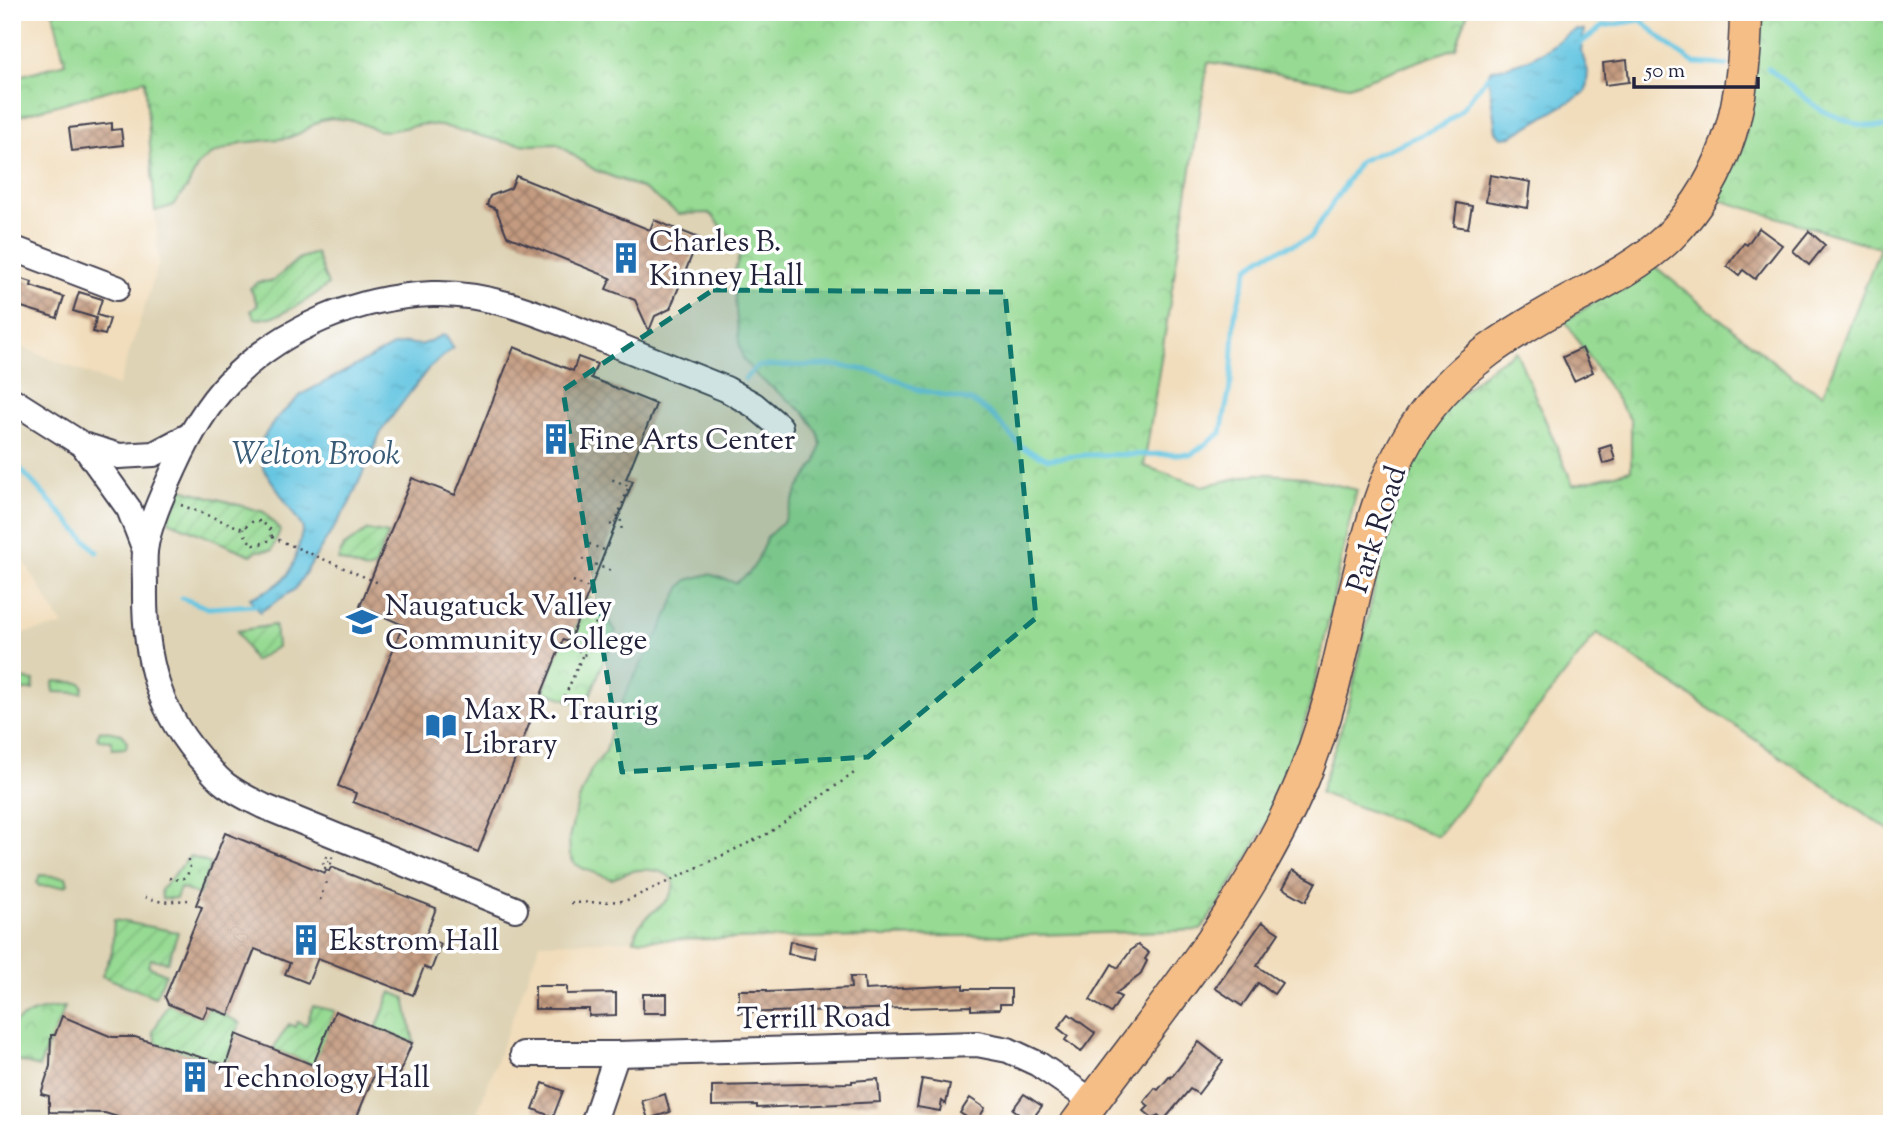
<svg xmlns="http://www.w3.org/2000/svg" width="1904" height="1136" font-family="'Sorts Mill Goudy',serif">
	<style>
		.built { fill: #ded3b5 }
		.grass { fill: #96da93; stroke: #5c7e67; stroke-width: 2 }
		.park { fill: url(#park-crowns); stroke: #5c7e67; stroke-width: 2 }
		.garden { fill: url(#garden-furrows); stroke: #5c7e67; stroke-width: 2 }
		.water { fill: url(#water-ripples); stroke: #42748e; stroke-width: 2 }
		.lines { fill: none; stroke-linecap: round; stroke-linejoin: round }
		.stream { stroke: #63c5e1; stroke-width: 5 }
		.building { fill: url(#building-cross-hatch) }
		.minor-casing { stroke: #413e4e; stroke-width: 28 }
		.major-casing { stroke: #413e4e; stroke-width: 35 }
		.path { stroke: #413e4e; stroke-width: 2.5; stroke-dasharray: 2 5; stroke-linecap: butt }
		.minor { stroke: #fff; stroke-width: 24 }
		.major { stroke: #f6be87; stroke-width: 32 }
		.marked { fill: #0f766e; fill-opacity: 0.2; stroke: #0f766e; stroke-width: 5; stroke-dasharray: 14 9; stroke-linejoin: round }
		.labels { text-anchor: middle; stroke-width: 7; stroke-linejoin: round; paint-order: stroke }
		.poi-label { font-size: 30px; fill: #22223b; stroke: #fff; text-anchor: start }
		.street-label { font-size: 30px; fill: #22223b; stroke: #fff }
		.water-label { font-size: 32px; font-style: italic; fill: #395b75; stroke: #fff }
	</style>
	<defs>
		<pattern id="park-crowns" width="20" height="18" patternUnits="userSpaceOnUse" patternTransform="scale(1.75)"><rect width="20" height="18" fill="#96da93"/><path d="M2 6a3 3 0 1 1 6 0M12 15a3 3 0 1 1 6 0" fill="none" stroke="#81bb80"/></pattern>
		<pattern id="garden-furrows" width="10" height="10" patternUnits="userSpaceOnUse" patternTransform="scale(1.75)"><rect width="10" height="10" fill="#96da93"/><path d="M-1 1l2-2M0 10L10 0M9 11l2-2" fill="none" stroke="#81bb80"/></pattern>
		<pattern id="water-ripples" width="26" height="14" patternUnits="userSpaceOnUse" patternTransform="scale(1.75)"><rect width="26" height="14" fill="#63c5e1"/><path d="M2 4q2-2 4 0t4 0M15 11q2-2 4 0t4 0" fill="none" stroke="#56a9c2"/></pattern>
		<pattern id="building-cross-hatch" width="8" height="8" patternUnits="userSpaceOnUse" patternTransform="scale(1.75)"><rect width="8" height="8" fill="#c49b80"/><path d="M0 0l8 8M0 8l8-8" fill="none" stroke="#9f7e6a"/></pattern>
	</defs>
	<rect width="100%" height="100%" fill="#fff"/>
	<filter id="ink" filterUnits="userSpaceOnUse"><feTurbulence type="fractalNoise" baseFrequency=".0143" numOctaves="2"/><feDisplacementMap in="SourceGraphic" scale="14" xChannelSelector="R" yChannelSelector="G"/><feConvolveMatrix kernelMatrix="1 2 1 2 8 2 1 2 1" color-interpolation-filters="sRGB"/></filter>
	<filter id="wash" filterUnits="userSpaceOnUse"><feTurbulence type="fractalNoise" baseFrequency=".00686" numOctaves="4" result="noise"/><feDisplacementMap in="SourceGraphic" scale="28" xChannelSelector="R" yChannelSelector="G"/><feGaussianBlur stdDeviation="1.57" result="paint"/><feColorMatrix in="noise" values="0 0 0 0 0 0 0 0 0 0 0 0 0 0 0 0 0 1.4 0 .05"/><feComposite in="paint" operator="in"/></filter>
	<g filter="url(#wash)">
		<rect width="100%" height="100%" fill="#f1ddbc"/>
		<polygon class="built" points="332,118 355,121 377,130 388,131 423,124 447,127 504,142 530,145 557,144 595,170 644,189 684,215 707,213 712,215 741,250 733,277 739,342 743,359 757,376 806,414 820,439 819,455 798,489 784,521 767,537 756,563 745,577 736,583 684,584 680,588 660,631 629,686 613,722 606,751 591,770 578,802 569,838 570,855 574,863 584,869 611,879 631,872 664,871 674,881 669,898 642,920 634,940 540,943 473,1124 12,1124 12,635 63,626 12,541 12,343 118,386 159,263 155,211 160,211 193,178 198,165 210,155 241,143 276,140 311,127 321,120"/>
		<g class="grass">
			<polygon points="12,678 34,681 33,690 19,690 12,772"/>
			<polygon points="55,681 81,683 83,686 82,693 54,692 53,684"/>
			<polygon points="100,730 122,734 127,742 126,748 112,749 112,741 99,740 97,738"/>
			<polygon points="40,875 66,877 68,884 65,886 39,886 37,883"/>
		</g>
		<g class="park">
			<path d="M 53,12 L 1468,12 L 1456,48 L 1349,86 L 1208,62 L 1144,466 L 1202,486 L 1256,474 L 1268,474 L 1305,477 L 1357,490 C 1330,595 1319,706 1275,806 C 1255,849 1228,890 1201,930 L 1034,935 L 634,940 C 641,906 673,912 674,881 C 665,868 640,868 626,873 C 621,875 617,878 611,879 L 584,869 L 574,863 L 570,855 L 569,838 L 578,802 L 591,770 L 606,751 L 613,722 L 629,686 L 660,631 L 680,588 L 687,580 L 709,574 L 736,583 L 749,573 L 756,563 L 767,537 L 784,521 L 798,489 L 817,461 L 821,444 L 818,433 L 806,414 L 757,376 L 743,359 L 739,342 L 733,277 L 741,250 L 712,215 L 707,213 L 679,214 L 644,189 L 595,170 L 557,144 L 530,145 L 504,142 L 447,127 L 424,124 L 388,131 L 377,130 L 355,121 L 332,118 L 321,120 L 300,133 L 288,138 L 241,143 L 210,155 L 198,165 L 187,188 L 172,206 L 155,211 L 145,80 L 12,118 L 12,78 L 65,63 Z"/>
			<polygon points="1750,12 1892,12 1892,832 1597,633 1438,836 1320,793 1350,700 1390,516 1406,469 1450,403 1491,367 1516,351 1573,485 1631,470 1631,421 1565,321 1653,265 1794,378 1823,394 1880,248 1716,199 1739,157 1746,134"/>
			<polygon points="588,595 616,631 589,698 577,703 543,691 563,640 569,642"/>
			<polygon points="190,856 211,864 199,895 180,888 176,898 162,899 161,890"/>
			<polygon points="391,992 405,998 414,1043 376,1029"/>
			<path d="M 65,1007 L 39,1067 L 12,1059 L 12,1025 C 26,1012 47,1008 65,1007 Z"/>
		</g>
		<g class="garden">
			<path d="M 316,253 L 328,285 C 312,297 276,323 255,318 L 251,311 L 258,305 L 250,288 L 258,282 L 273,281 L 298,259 Z"/>
			<polygon points="178,488 264,512 280,530 272,550 257,551 251,555 168,521"/>
			<polygon points="368,530 388,534 374,568 366,570 338,560 343,547"/>
			<polygon points="275,625 277,647 254,661 237,631"/>
			<polygon points="114,920 178,932 168,962 151,959 148,966 166,974 155,997 102,976 112,952"/>
			<polygon points="168,1004 203,1018 208,1007 240,1023 226,1065 157,1044 153,1032"/>
			<polygon points="313,1006 335,1011 314,1065 273,1049 289,1024 295,1027 297,1022 306,1025"/>
		</g>
		<g class="water">
			<path d="M 1576,30 L 1584,30 L 1581,51 L 1588,71 L 1586,92 L 1512,136 L 1501,137 L 1496,131 L 1488,76 L 1491,70 C 1514,66 1534,59 1553,45 C 1561,39 1566,33 1576,30 Z"/>
			<path d="M 445,334 L 453,348 L 428,369 L 382,430 L 349,504 L 295,589 L 260,612 L 250,598 C 293,582 293,569 303,528 L 263,468 L 262,439 L 276,419 L 302,394 L 393,346 L 406,343 L 421,345 Z"/>
		</g>
		<g class="lines">
			<g class="stream">
				<polyline points="1577,46 1603,26 1641,20 1672,48 1694,63 1727,65"/>
				<polyline points="1768,68 1822,111 1859,125 1892,128"/>
				<polyline points="745,379 757,366 834,365 879,372 919,390 971,401 989,412 1023,448 1048,459 1086,455 1192,454 1221,433 1231,382 1235,314 1248,268 1263,256 1310,238 1360,161 1442,126 1460,111 1488,76 1493,76"/>
				<polyline points="12,460 97,552"/>
				<polyline points="182,598 208,608 255,605"/>
			</g>
		</g>
		<g id="blocks">
			<g class="building">
				<polygon points="1627,60 1629,82 1605,85 1603,63"/>
				<polygon points="112,123 112,130 121,129 123,145 72,151 69,128"/>
				<polygon points="1490,175 1531,182 1528,208 1486,201"/>
				<polygon points="516,176 650,230 654,220 699,238 670,309 655,316 649,331 635,300 606,289 611,278 507,236 496,209 487,205 490,196 511,188"/>
				<polygon points="1457,203 1472,206 1468,228 1454,226"/>
				<polygon points="1759,228 1782,245 1755,279 1743,270 1739,275 1727,266 1744,243 1747,245"/>
				<polygon points="1809,231 1825,245 1809,265 1793,251"/>
				<polygon points="12,276 32,282 31,286 64,297 57,318 12,304"/>
				<polygon points="79,292 102,299 97,315 110,319 105,335 93,332 96,318 73,311"/>
				<polygon points="514,347 573,371 578,357 597,364 591,378 656,404 626,479 633,481 569,642 563,640 478,852 353,802 356,793 338,786 403,625 360,606 412,478 455,495"/>
				<polygon points="1582,348 1593,372 1574,381 1563,357"/>
				<polygon points="1611,445 1615,460 1603,464 1599,449"/>
				<polygon points="225,833 325,873 326,870 329,871 331,867 436,908 425,938 441,944 431,970 424,967 413,995 318,958 308,983 285,974 290,963 255,949 229,1015 208,1007 203,1018 168,1004 165,997 202,907 196,905"/>
				<polygon points="1293,870 1316,882 1306,901 1283,888"/>
				<polygon points="1262,922 1279,933 1257,966 1282,983 1274,994 1258,983 1242,1006 1215,988"/>
				<polygon points="790,941 816,947 815,959 788,954"/>
				<polygon points="1138,945 1149,953 1145,959 1147,961 1140,975 1115,994 1121,997 1111,1013 1090,1000 1112,964 1118,968 1132,949"/>
				<polygon points="850,977 864,977 865,990 963,985 963,989 1011,989 1011,1004 1000,1004 1000,1009 971,1010 971,1006 739,1013 739,990 767,990 767,992 851,988"/>
				<polygon points="535,986 567,986 567,994 616,993 616,1015 589,1016 589,1009 535,1009"/>
				<rect x="643" y="994" width="24" height="19"/>
				<polygon points="335,1011 412,1043 399,1074 378,1065 354,1124 140,1124 105,1113 49,1112 49,1096 41,1094 50,1066 51,1035 55,1035 62,1016 112,1037 135,1037 226,1065 236,1034 313,1065"/>
				<polygon points="1069,1014 1095,1033 1081,1052 1065,1040 1068,1036 1058,1028"/>
				<polygon points="1199,1042 1223,1061 1198,1094 1190,1089 1164,1120 1158,1115 1154,1119 1144,1111 1149,1106 1144,1102 1155,1088 1158,1090 1170,1076 1171,1078"/>
				<polygon points="878,1079 880,1102 757,1108 757,1105 712,1106 712,1086 852,1083 852,1081"/>
				<polygon points="922,1079 950,1084 946,1104 942,1101 940,1111 917,1107"/>
				<polygon points="543,1083 563,1091 553,1117 533,1109"/>
				<polygon points="665,1094 670,1112 648,1119 642,1101"/>
				<polygon points="1024,1094 1042,1106 1030,1122 1013,1109"/>
				<polygon points="970,1098 985,1108 976,1123 960,1113"/>
			</g>
		</g>
	</g>
	<g filter="url(#ink)">
		<use href="#blocks" fill-opacity="0" stroke="#413e4e" stroke-width="2"/>
		<g class="lines">
			<defs>
				<g id="minor">
					<polyline points="12,248 117,288"/>
					<polyline points="12,400 83,445 119,456 154,454 190,435"/>
					<polyline points="83,445 129,509 145,550"/>
					<path d="M 515,909 L 263,806 C 251,800 238,794 226,785 C 219,780 213,773 208,767 C 158,715 144,658 145,588 C 145,576 144,563 145,551 C 148,525 164,491 175,467 C 189,436 205,407 228,383 C 281,328 357,297 432,294 C 491,292 544,316 599,338 C 641,355 684,372 726,389 L 754,405 L 780,427"/>
					<polyline points="523,1054 617,1054 977,1044 1008,1050 1038,1064 1092,1101"/>
					<polyline points="593,1124 617,1054"/>
				</g>
				<path id="major" d="M 1076,1124 C 1156,1014 1250,907 1303,779 C 1318,742 1330,702 1339,663 C 1360,577 1372,480 1428,409 C 1463,363 1510,334 1560,306 C 1597,286 1639,266 1669,237 C 1731,175 1745,96 1746,12"/>
			</defs>
			<use href="#minor" class="minor-casing"/>
			<use href="#major" class="major-casing"/>
			<g class="path">
				<polyline points="181,505 243,529 252,522 261,521 271,530 272,537 267,542 254,545 247,539 243,529"/>
				<polyline points="620,513 622,533"/>
				<polyline points="610,524 614,526 629,486 611,479"/>
				<polyline points="272,537 381,584"/>
				<polyline points="589,544 604,550"/>
				<polyline points="582,559 611,571"/>
				<polyline points="573,581 589,588"/>
				<circle cx="584" cy="649" r="5.5"/>
				<polyline points="587,644 604,603"/>
				<polyline points="562,703 583,654"/>
				<polyline points="327,856 322,866 325,868 330,857 333,858 328,871"/>
				<polyline points="169,878 180,880 187,876 190,867 187,856"/>
				<polyline points="326,884 328,879"/>
				<polyline points="145,897 162,902 188,900"/>
				<polyline points="320,900 323,890"/>
				<polyline points="571,903 625,901 663,884 769,833 857,771"/>
				<polyline points="119,1124 120,1122"/>
			</g>
			<use href="#minor" class="minor"/>
			<use href="#major" class="major"/>
		</g>
	</g>
	<path class="marked" d="M 713,290 L 1005,292 L 1036,618 L 868,757 L 622,772 L 563,390 Z"/>
	<defs>
		<symbol id="building-bare" viewBox="-9 -9 18 18"><path d="M-4-6H4V6H1V3H-1V6H-4ZM-2.5-4.3h1.7v1.8h-1.7ZM.8-4.3h1.7v1.8H.8ZM-2.5-1h1.7V.8h-1.7ZM.8-1h1.7V.8H.8Z" fill="#1f6fb2" stroke="#fff" stroke-width="2.5" paint-order="stroke"/></symbol>
		<symbol id="university-bare" viewBox="-9 -9 18 18"><path d="M0-5L7-2L0 1L-7-2ZM-4 1L0 2.5L4 1V4Q0 6-4 4Z" fill="#1f6fb2" stroke="#fff" stroke-width="2.5" paint-order="stroke"/></symbol>
		<symbol id="library-bare" viewBox="-9 -9 18 18"><path d="M-6-4Q-3-5.5-.7-3.5V5Q-3 3-6 4ZM6-4Q3-5.5 .7-3.5V5Q3 3 6 4Z" fill="#1f6fb2" stroke="#fff" stroke-width="2.5" paint-order="stroke"/></symbol>
	</defs>
	<g fill-rule="evenodd">
		<use href="#building-bare" x="604" y="236" width="44" height="44"/>
		<use href="#building-bare" x="534" y="417" width="44" height="44"/>
		<use href="#university-bare" x="340" y="600" width="44" height="44"/>
		<use href="#library-bare" x="419" y="704" width="44" height="44"/>
		<use href="#building-bare" x="284" y="918" width="44" height="44"/>
		<use href="#building-bare" x="173" y="1055" width="44" height="44"/>
	</g>
	<g class="labels">
		<g class="poi-label">
			<text x="649" y="251">Charles B.<tspan x="649" dy="34">Kinney Hall</tspan></text>
			<text x="579" y="449">Fine Arts Center</text>
			<text x="385" y="615">Naugatuck Valley<tspan x="385" dy="34">Community College</tspan></text>
			<text x="464" y="719">Max R. Traurig<tspan x="464" dy="34">Library</tspan></text>
			<text x="329" y="950">Ekstrom Hall</text>
			<text x="218" y="1087">Technology Hall</text>
		</g>
		<g class="street-label">
			<text transform="translate(1376 529) rotate(-72)" y="10">Park Road</text>
			<text transform="translate(814 1017) rotate(-1)" y="10">Terrill Road</text>
		</g>
		<g class="water-label">
			<text x="316" y="464">Welton Brook</text>
		</g>
	</g>
	<rect width="1904" height="1136" fill="none" stroke="#fff" stroke-width="42"/>
	<path d="M1634 77v10h124v-10" fill="none" stroke="#22223b" stroke-width="3.5"/>
	<text x="1645" y="77" font-size="21" fill="#22223b" stroke="#ffffff" stroke-width="5" paint-order="stroke">50 m</text>
</svg>
